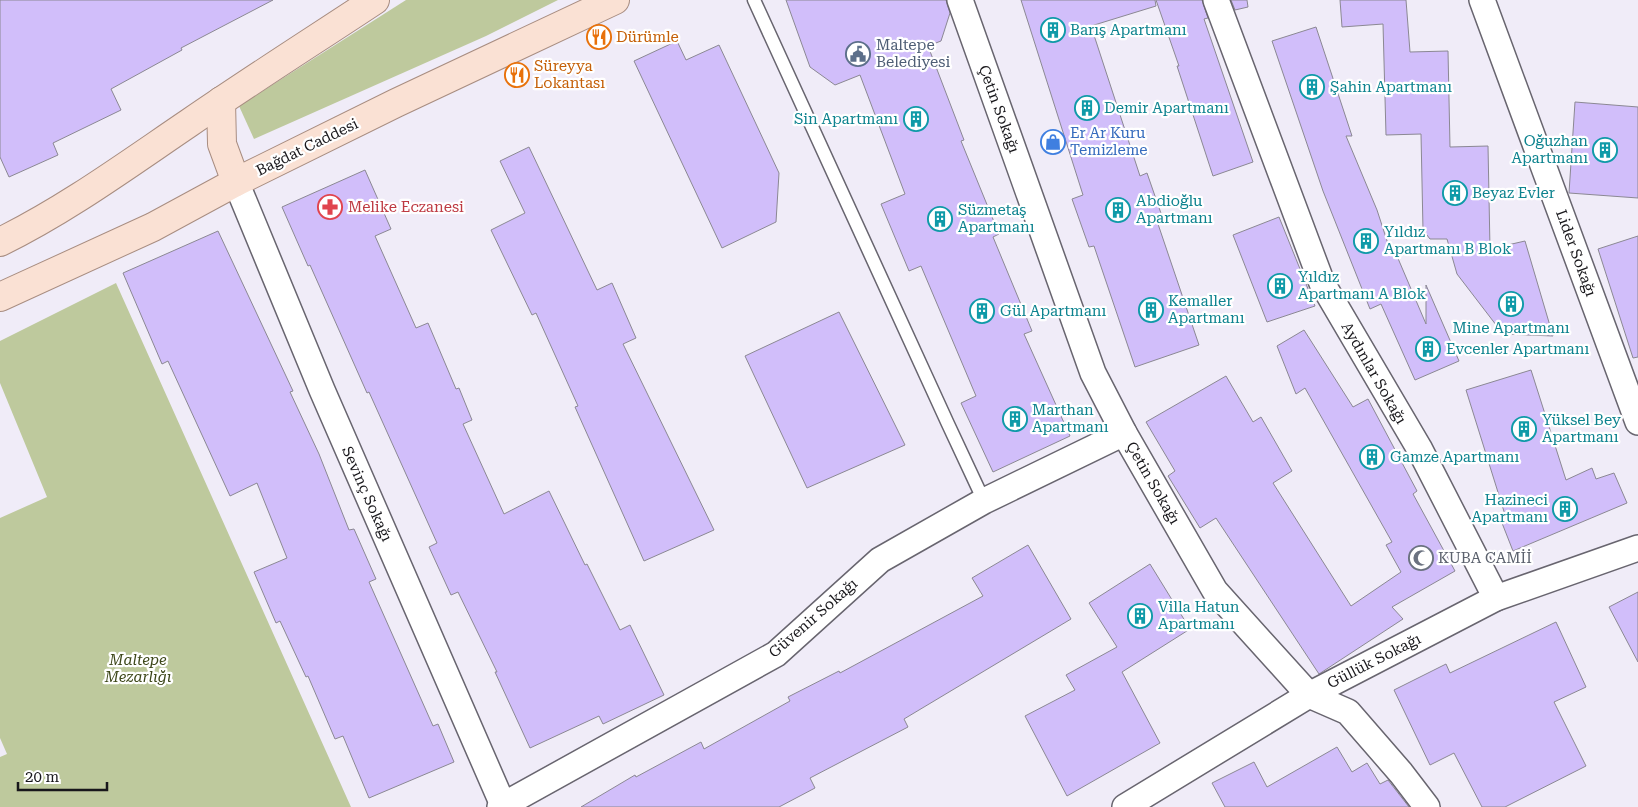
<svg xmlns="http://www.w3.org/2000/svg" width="1638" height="807" font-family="'Roboto Serif',serif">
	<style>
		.green { fill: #bec99d }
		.building { fill: #d1befa; stroke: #8b8893 }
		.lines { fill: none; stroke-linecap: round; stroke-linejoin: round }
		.lane-casing { stroke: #68656f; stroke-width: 15 }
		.street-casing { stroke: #68656f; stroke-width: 28 }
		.primary-casing { stroke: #a88d81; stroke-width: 30 }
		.lane { stroke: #fff; stroke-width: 12 }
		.street { stroke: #fff; stroke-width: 25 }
		.primary { stroke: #fae1d4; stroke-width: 28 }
		.labels { text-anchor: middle; stroke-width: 4.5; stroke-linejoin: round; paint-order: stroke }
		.culture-label { font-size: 15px; fill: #0d838f; stroke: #fff; text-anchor: start }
		.food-label { font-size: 15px; fill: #c56008; stroke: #fff; text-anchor: start }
		.service-label { font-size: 15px; fill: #4e5e75; stroke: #fff; text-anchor: start }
		.street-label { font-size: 15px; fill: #18171b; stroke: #fff }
		.shop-label { font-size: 15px; fill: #366cbe; stroke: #fff; text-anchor: start }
		.health-label { font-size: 15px; fill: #be3a42; stroke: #fff; text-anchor: start }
		.worship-label { font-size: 15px; fill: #5b616d; stroke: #fff; text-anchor: start }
		.park-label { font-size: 15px; font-style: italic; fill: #3c4618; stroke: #fff }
	</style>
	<rect width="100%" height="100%" fill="#f0ecf8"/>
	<g class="green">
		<polygon points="406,0 558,0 486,36 254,139 239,106"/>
		<polygon points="116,283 351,807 0,807 0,757 7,754 0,738 0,518 47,497 0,383 0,341"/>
	</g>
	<g class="building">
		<polygon points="0,0 273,0 181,48 182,50 111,89 121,110 53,143 58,155 9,177 0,157"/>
		<polygon points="786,0 946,0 950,13 941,41 928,46 964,140 961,141 999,234 993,237 1032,331 1024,334 1070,436 993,472 961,403 976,396 921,266 909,271 881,204 905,194 860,75 835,85 810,67"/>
		<polygon points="1021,0 1155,0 1156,6 1091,26 1140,176 1147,173 1164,222 1158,224 1199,345 1135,367 1094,246 1089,247 1072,199 1083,195"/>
		<polygon points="1156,0 1202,0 1208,18 1204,19 1253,162 1213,176 1177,66 1179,66"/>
		<polygon points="1231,0 1247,0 1248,7 1235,10"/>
		<polygon points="1340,0 1406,0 1410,52 1448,51 1450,147 1488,146 1490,249 1525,241 1553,336 1503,334 1457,274 1447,239 1430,239 1423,230 1421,134 1386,135 1383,24 1342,27"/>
		<polygon points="1316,27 1352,136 1346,136 1377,210 1390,250 1394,249 1426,324 1426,285 1459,361 1415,380 1381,304 1370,309 1323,191 1272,41"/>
		<polygon points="677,41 686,60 719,45 779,173 776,222 722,248 634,61"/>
		<polygon points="1575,102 1638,107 1638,198 1569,193"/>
		<polygon points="529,147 597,290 612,283 636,338 623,344 714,530 644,561 575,407 578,406 536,313 532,315 491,230 525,213 500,161"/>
		<polygon points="365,170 391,229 375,236 416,328 428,323 456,389 459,388 472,420 463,424 504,514 549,491 585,565 587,564 620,630 630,625 664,695 603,724 599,716 530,748 495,672 497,672 458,592 451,595 429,547 437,543 369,392 367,393 310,265 308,266 282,207"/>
		<polygon points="1279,217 1315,306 1267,322 1233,235"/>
		<polygon points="218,231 293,391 290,392 319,454 349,530 354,529 376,579 369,582 433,726 438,724 454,762 369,798 343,736 335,739 308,676 306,677 280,621 276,623 254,572 287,558 257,483 230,496 168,361 162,364 123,273"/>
		<polygon points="1638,236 1638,357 1633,358 1598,249"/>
		<polygon points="839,312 905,445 807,488 745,356"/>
		<polygon points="1304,330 1353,407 1368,399 1417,491 1413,494 1455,571 1392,607 1403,619 1319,674 1216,518 1200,528 1168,476 1175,471 1146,422 1226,376 1253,422 1261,417 1292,471 1273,483 1351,606 1401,572 1386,545 1392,542 1305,388 1296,394 1277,346"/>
		<polygon points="1531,370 1566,480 1592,468 1596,479 1614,473 1627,503 1513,551 1502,523 1507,521 1466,390"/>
		<polygon points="1028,545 1071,619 904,719 908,727 810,778 815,788 779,807 581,807 635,775 636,777 701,742 704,749 790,701 788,697 839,671 840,673 983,596 972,578"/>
		<polygon points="1150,564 1190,629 1122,672 1160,743 1067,796 1025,716 1075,690 1066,675 1117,647 1089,603"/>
		<polygon points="1638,592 1638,662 1609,607"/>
		<polygon points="1556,622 1586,687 1554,702 1586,766 1505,807 1482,807 1454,753 1430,765 1394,690 1446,664 1450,673"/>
		<polygon points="1337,747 1352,772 1367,763 1380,784 1388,780 1409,807 1225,807 1212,783 1254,762 1267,787"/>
	</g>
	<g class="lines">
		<defs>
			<polyline id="lane" points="754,0 948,424 984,501"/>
			<g id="street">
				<polyline points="960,0 1093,373 1124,433 1215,591 1309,695 1348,712 1401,773 1427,807"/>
				<polyline points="1216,0 1322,283 1419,448 1496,598"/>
				<polyline points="1482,0 1638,422"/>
				<polyline points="236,182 322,390 503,805"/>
				<polyline points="500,807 776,654 880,560 984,501 1124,433"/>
				<polyline points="1125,807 1309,695 1496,598 1638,548"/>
			</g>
			<g id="primary">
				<polyline points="221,101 222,144 236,182"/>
				<path d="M 0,242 C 67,209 127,165 189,123 C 250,81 313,41 375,0"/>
				<polyline points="0,297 153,227 236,182 396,103 615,0"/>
			</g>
		</defs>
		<use href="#lane" class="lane-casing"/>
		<use href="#street" class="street-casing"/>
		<use href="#primary" class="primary-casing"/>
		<use href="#lane" class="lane"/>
		<use href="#street" class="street"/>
		<use href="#primary" class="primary"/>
	</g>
	<defs>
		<symbol id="building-ring" viewBox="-11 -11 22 22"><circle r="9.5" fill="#fff" stroke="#0f9aa8" stroke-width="1.5"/><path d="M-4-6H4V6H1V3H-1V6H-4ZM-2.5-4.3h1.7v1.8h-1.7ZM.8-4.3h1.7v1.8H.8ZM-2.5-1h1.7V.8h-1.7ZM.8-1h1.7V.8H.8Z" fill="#0f9aa8"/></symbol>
		<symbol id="restaurant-ring" viewBox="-11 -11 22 22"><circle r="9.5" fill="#fff" stroke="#e8710a" stroke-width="1.5"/><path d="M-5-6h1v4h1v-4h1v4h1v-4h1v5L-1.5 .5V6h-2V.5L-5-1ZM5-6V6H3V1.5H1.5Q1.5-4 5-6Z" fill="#e8710a"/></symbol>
		<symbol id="civic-ring" viewBox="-11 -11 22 22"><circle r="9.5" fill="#fff" stroke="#5c6f8a" stroke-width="1.5"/><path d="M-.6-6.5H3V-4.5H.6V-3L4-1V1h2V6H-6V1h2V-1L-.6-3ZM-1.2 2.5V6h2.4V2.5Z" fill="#5c6f8a"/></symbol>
		<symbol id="shop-ring" viewBox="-11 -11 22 22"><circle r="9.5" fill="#fff" stroke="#3f7fe0" stroke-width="1.5"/><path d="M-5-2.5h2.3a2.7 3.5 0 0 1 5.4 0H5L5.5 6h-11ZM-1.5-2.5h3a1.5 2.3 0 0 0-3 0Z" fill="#3f7fe0"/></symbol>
		<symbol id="pharmacy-ring" viewBox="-11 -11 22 22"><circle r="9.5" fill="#fff" stroke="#e0444e" stroke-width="1.5"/><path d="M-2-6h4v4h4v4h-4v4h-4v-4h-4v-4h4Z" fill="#e0444e"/></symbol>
		<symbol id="mosque-ring" viewBox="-11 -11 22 22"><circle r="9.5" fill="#fff" stroke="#6b7280" stroke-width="1.5"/><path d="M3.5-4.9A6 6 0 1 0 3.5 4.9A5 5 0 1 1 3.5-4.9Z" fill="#6b7280"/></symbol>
	</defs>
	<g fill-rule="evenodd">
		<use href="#building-ring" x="1039" y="16" width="28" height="28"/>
		<use href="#restaurant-ring" x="585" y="23" width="28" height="28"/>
		<use href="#civic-ring" x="844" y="40" width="28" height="28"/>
		<use href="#restaurant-ring" x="503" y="61" width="28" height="28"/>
		<use href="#building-ring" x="1298" y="73" width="28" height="28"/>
		<use href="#building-ring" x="1073" y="94" width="28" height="28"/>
		<use href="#building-ring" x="902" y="105" width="28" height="28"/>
		<use href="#shop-ring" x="1039" y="128" width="28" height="28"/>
		<use href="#building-ring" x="1591" y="136" width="28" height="28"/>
		<use href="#building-ring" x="1441" y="179" width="28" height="28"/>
		<use href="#pharmacy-ring" x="316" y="193" width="28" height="28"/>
		<use href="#building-ring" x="1104" y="196" width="28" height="28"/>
		<use href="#building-ring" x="926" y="205" width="28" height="28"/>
		<use href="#building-ring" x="1352" y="227" width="28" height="28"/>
		<use href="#building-ring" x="1266" y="272" width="28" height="28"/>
		<use href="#building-ring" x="1497" y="290" width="28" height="28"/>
		<use href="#building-ring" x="1137" y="296" width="28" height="28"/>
		<use href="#building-ring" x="968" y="297" width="28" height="28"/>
		<use href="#building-ring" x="1414" y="335" width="28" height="28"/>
		<use href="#building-ring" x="1001" y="405" width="28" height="28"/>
		<use href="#building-ring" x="1510" y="415" width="28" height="28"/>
		<use href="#building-ring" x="1358" y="443" width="28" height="28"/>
		<use href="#building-ring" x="1551" y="495" width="28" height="28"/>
		<use href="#mosque-ring" x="1407" y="544" width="28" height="28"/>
		<use href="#building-ring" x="1126" y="602" width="28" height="28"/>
	</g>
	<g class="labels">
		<g class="culture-label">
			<text x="1070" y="35">Barış Apartmanı</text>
			<text x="1330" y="92">Şahin Apartmanı</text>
			<text x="1104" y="113">Demir Apartmanı</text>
			<text x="898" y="124" text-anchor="end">Sin Apartmanı</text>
			<text x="1588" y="146" text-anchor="end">Oğuzhan<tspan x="1588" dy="17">Apartmanı</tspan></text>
			<text x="1472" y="198">Beyaz Evler</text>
			<text x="1136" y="206">Abdioğlu<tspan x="1136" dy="17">Apartmanı</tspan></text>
			<text x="958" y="215">Süzmetaş<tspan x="958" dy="17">Apartmanı</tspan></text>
			<text x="1384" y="237">Yıldız<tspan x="1384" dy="17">Apartmanı B Blok</tspan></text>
			<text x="1298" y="282">Yıldız<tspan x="1298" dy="17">Apartmanı A Blok</tspan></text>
			<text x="1168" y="306">Kemaller<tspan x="1168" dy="17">Apartmanı</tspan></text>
			<text x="1000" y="316">Gül Apartmanı</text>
			<text x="1511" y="333" text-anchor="middle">Mine Apartmanı</text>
			<text x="1446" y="354">Evcenler Apartmanı</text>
			<text x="1032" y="415">Marthan<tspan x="1032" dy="17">Apartmanı</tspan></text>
			<text x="1542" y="425">Yüksel Bey<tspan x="1542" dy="17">Apartmanı</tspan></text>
			<text x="1390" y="462">Gamze Apartmanı</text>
			<text x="1548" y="505" text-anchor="end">Hazineci<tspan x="1548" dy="17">Apartmanı</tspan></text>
			<text x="1158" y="612">Villa Hatun<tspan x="1158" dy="17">Apartmanı</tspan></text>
		</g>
		<g class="food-label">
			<text x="616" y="42">Dürümle</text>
			<text x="534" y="71">Süreyya<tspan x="534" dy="17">Lokantası</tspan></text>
		</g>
		<g class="service-label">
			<text x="876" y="50">Maltepe<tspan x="876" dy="17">Belediyesi</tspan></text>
		</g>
		<g class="street-label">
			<text transform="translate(999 109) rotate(70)" y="5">Çetin Sokağı</text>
			<text transform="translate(307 147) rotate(-26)" y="5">Bağdat Caddesi</text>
			<text transform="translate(1576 253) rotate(70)" y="5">Lider Sokağı</text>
			<text transform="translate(1374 373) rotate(60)" y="5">Aydınlar Sokağı</text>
			<text transform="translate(1153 483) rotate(60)" y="5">Çetin Sokağı</text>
			<text transform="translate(367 494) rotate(66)" y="5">Sevinç Sokağı</text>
			<text transform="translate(813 618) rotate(-41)" y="5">Güvenir Sokağı</text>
			<text transform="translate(1374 661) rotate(-27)" y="5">Güllük Sokağı</text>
		</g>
		<g class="shop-label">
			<text x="1070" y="138">Er Ar Kuru<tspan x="1070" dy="17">Temizleme</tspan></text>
		</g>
		<g class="health-label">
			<text x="348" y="212">Melike Eczanesi</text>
		</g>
		<g class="worship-label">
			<text x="1438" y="563">KUBA CAMİİ</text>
		</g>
		<g class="park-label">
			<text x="138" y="665">Maltepe<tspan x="138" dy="17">Mezarlığı</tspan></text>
		</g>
	</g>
	<path d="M18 782v8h89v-8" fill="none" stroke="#18171b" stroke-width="2.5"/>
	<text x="25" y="782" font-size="15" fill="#18171b" stroke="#ffffff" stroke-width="4" paint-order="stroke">20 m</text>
</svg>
